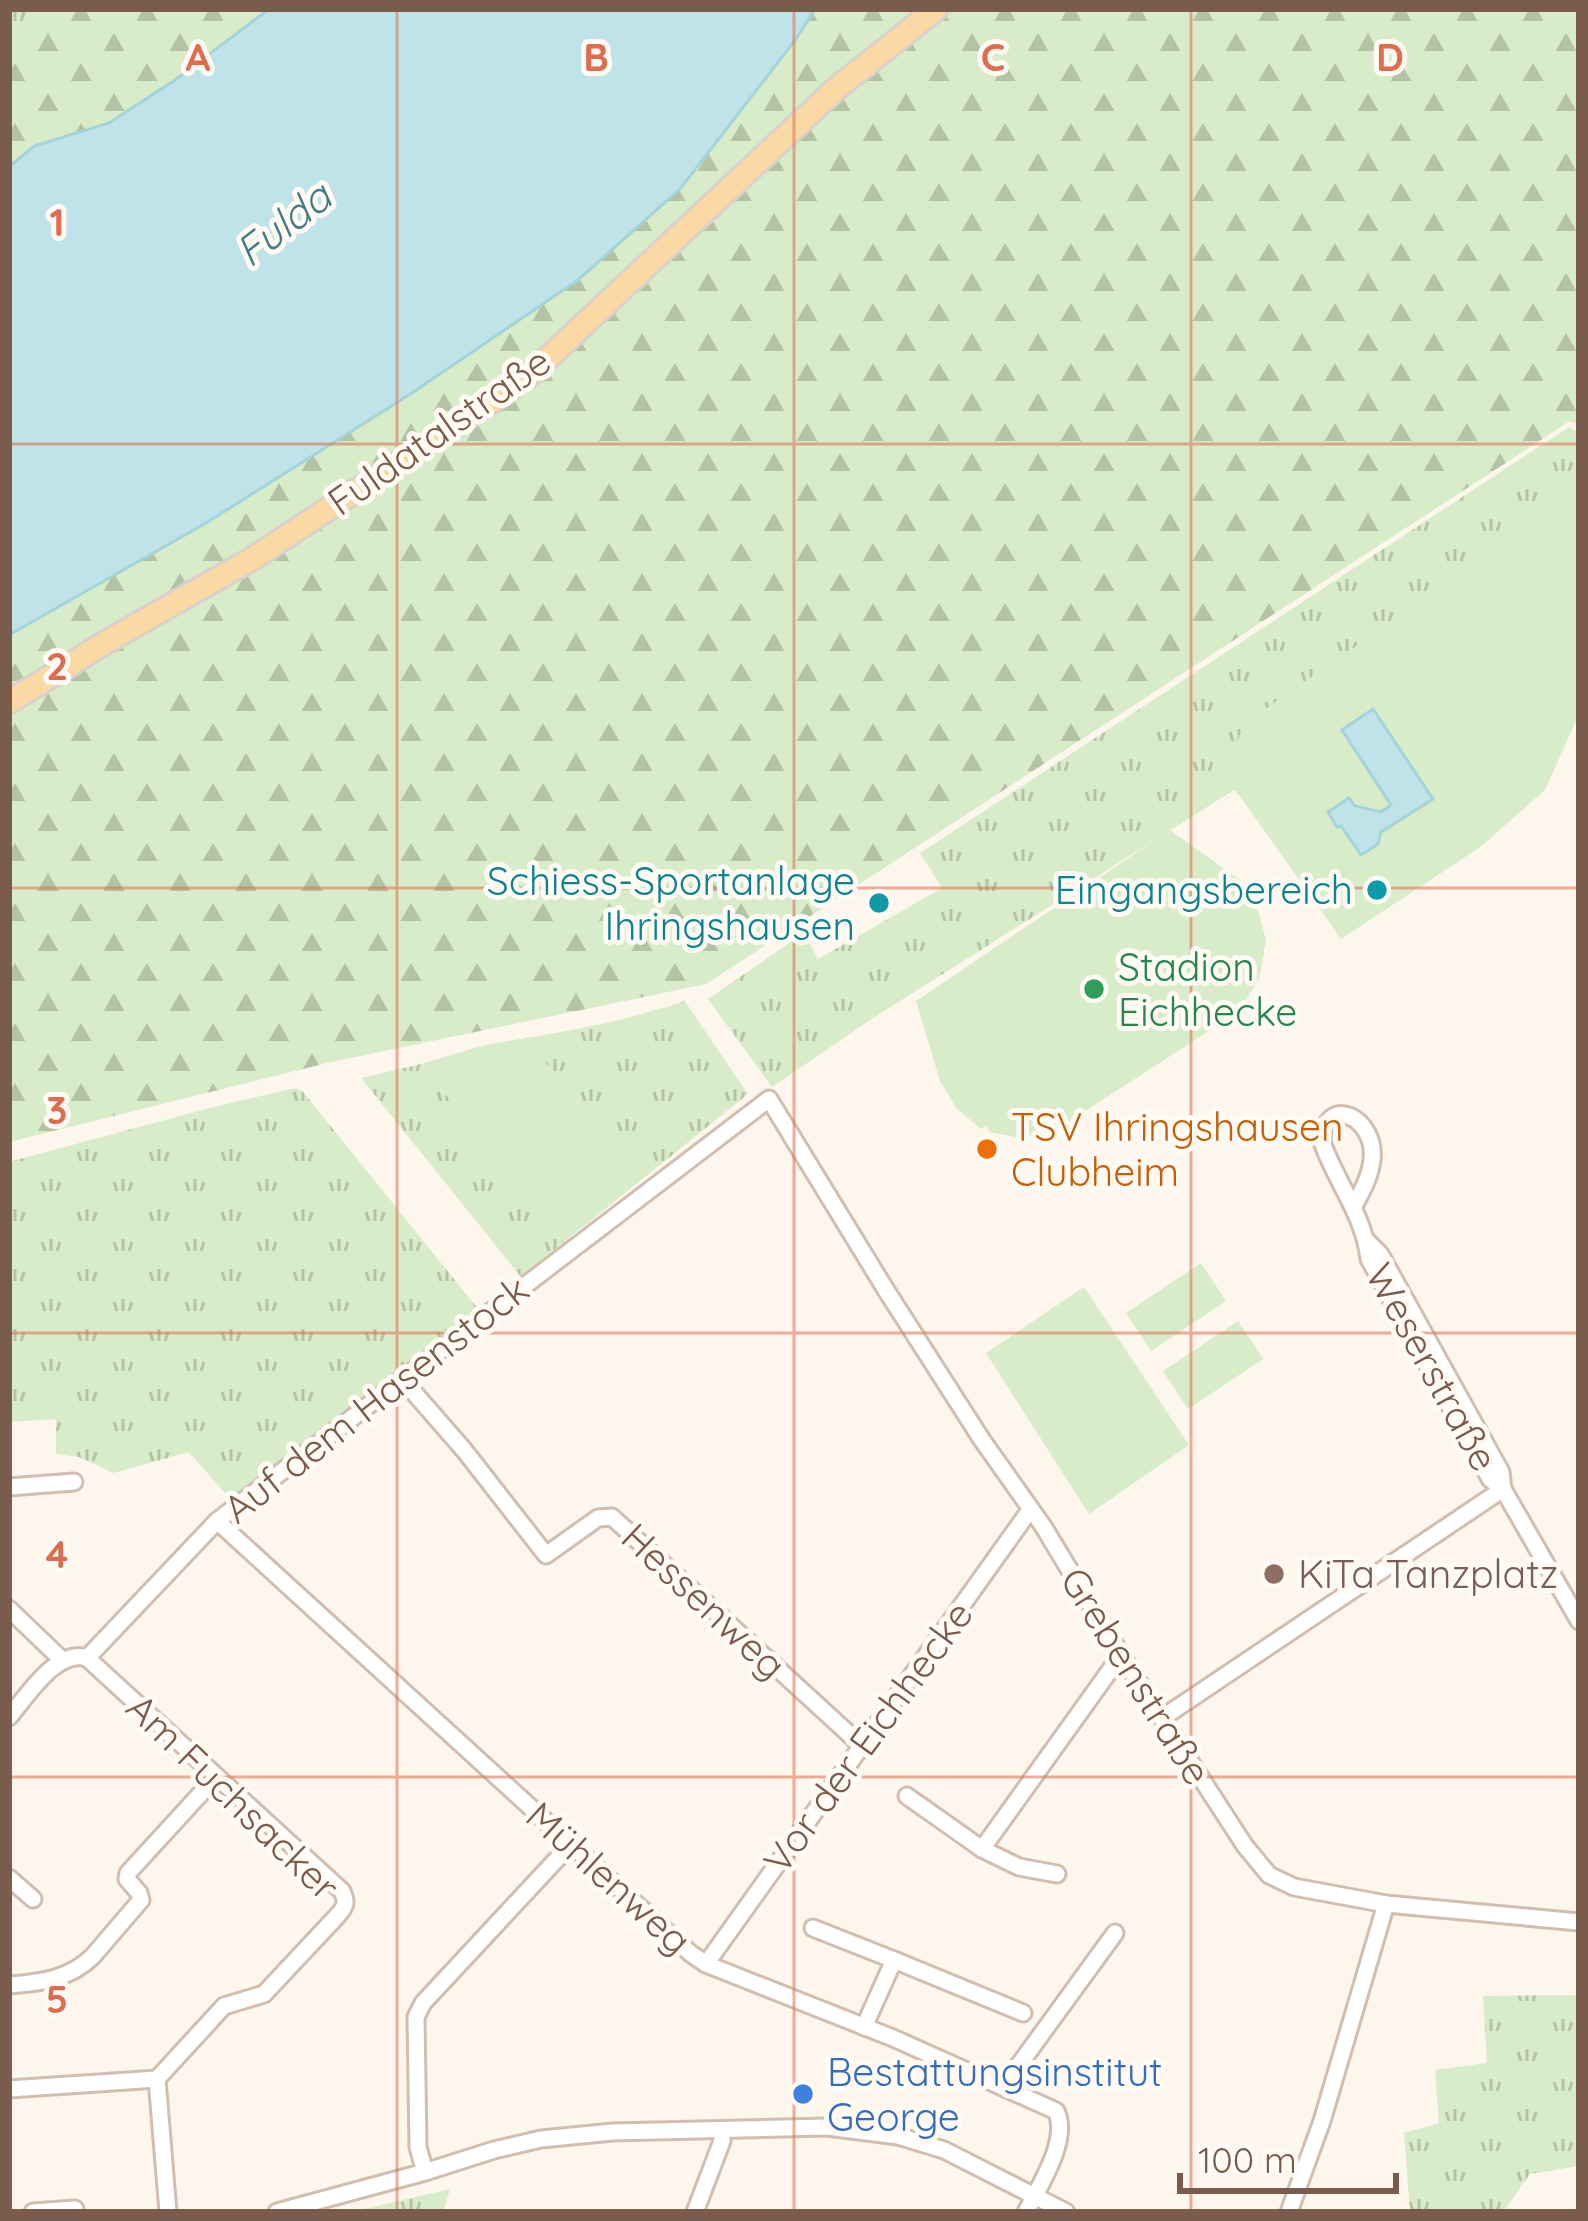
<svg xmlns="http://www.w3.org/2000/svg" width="1588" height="2221" font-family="Quicksand,sans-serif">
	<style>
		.grass { fill: url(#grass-tufts) }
		.forest { fill: url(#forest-firs) }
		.green { fill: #d8ecc9 }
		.water { fill: #bfe3e8; stroke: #a5d3da; stroke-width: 3 }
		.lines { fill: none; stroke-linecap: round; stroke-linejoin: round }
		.minor-casing { stroke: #d1beb0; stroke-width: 21 }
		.major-casing { stroke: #dad1cd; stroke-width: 27 }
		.minor { stroke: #fff; stroke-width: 15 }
		.major { stroke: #fbd9a5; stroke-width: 21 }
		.grid { fill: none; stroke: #dc6d51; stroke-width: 3; stroke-opacity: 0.55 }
		.culture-dot { fill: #0f9aa8; stroke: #fffaf3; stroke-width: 4.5 }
		.leisure-dot { fill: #2e9e5b; stroke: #fffaf3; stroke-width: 4.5 }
		.food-dot { fill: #e8710a; stroke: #fffaf3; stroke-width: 4.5 }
		.education-dot { fill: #8d6e63; stroke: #fffaf3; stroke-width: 4.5 }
		.shop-dot { fill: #3f7fe0; stroke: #fffaf3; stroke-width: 4.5 }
		.labels { text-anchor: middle; stroke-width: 10; stroke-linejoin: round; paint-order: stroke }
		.street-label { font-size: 39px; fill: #7a5c4d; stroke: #fffaf3 }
		.culture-label { font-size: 39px; fill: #0d838f; stroke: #fffaf3; text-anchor: end }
		.leisure-label { font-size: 39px; fill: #27864d; stroke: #fffaf3; text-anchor: start }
		.food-label { font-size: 39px; fill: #c56008; stroke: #fffaf3; text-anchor: start }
		.education-label { font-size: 39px; fill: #785e54; stroke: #fffaf3; text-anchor: start }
		.shop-label { font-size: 39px; fill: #366cbe; stroke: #fffaf3; text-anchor: start }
		.water-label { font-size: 42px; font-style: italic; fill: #437c86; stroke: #fffaf3 }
		.grid-label { font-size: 39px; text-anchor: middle; font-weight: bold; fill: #dc6d51; stroke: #fffaf3; stroke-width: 10; stroke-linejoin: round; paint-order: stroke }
	</style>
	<defs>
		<pattern id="grass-tufts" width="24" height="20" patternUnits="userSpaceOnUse" patternTransform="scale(3)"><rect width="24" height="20" fill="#d8ecc9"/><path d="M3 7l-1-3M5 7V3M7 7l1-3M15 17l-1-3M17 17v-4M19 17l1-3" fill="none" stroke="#b4c2a5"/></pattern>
		<pattern id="forest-firs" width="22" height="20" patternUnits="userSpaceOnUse" patternTransform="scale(3)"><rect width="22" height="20" fill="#d8ecc9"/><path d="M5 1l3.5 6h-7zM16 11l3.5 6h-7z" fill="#b4c2a5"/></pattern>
	</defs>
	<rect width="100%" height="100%" fill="#fdf6ec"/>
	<g class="grass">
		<polygon points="15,9 78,9 9,54 9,13"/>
		<polygon points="1569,427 1579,433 1579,714 1239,795 1234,790 873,1018 772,1087 708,999 804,933 818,959 942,888 920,853"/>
		<path d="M 684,1000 L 748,1094 L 640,1181 L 526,1038 C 568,1031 608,1024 648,1012 C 661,1008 672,1007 684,1000 Z"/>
		<polygon points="421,1064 565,1241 521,1277 361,1078"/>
		<polygon points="296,1088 303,1092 479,1310 230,1499 189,1452 113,1473 79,1457 56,1454 56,1419 9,1422 9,1162 213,1107"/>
		<polygon points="1579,1995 1579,2166 1530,2174 1503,2212 1410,2212 1404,2133 1439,2123 1435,2070 1487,2063 1483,1996"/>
		<polygon points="450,2189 443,2212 351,2212"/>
	</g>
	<g class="forest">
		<polygon points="78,9 269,9 175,80 109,123 34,146 9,167 9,54"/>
		<polygon points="815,9 1579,9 1579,425 1570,421 706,984 327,1063 9,1142 9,635 206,523 412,393 578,280 680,189 796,39"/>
	</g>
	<g class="green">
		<polygon points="1579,502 1579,714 1545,790 1479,848 1341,939 1235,789 1229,763 1244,724 1347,652"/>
		<polygon points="1170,830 1240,880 1257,907 1266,940 1260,976 1240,1011 1048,1135 1021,1138 990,1132 986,1126 981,1129 956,1108 940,1081 916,1001"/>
		<polygon points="526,1038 640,1181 565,1241 421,1064 485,1045"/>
		<polygon points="1201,1263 1226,1301 1151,1351 1126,1313"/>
		<polygon points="1084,1287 1189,1445 1089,1514 986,1353"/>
		<polygon points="1238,1321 1263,1359 1188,1409 1163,1371"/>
	</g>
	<g class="water">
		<polygon points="269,9 815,9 796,39 680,189 578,280 412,393 206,523 9,635 9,167 34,146 109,123 175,80"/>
		<polygon points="1373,709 1433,799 1381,832 1378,844 1361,855 1341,826 1337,827 1328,812 1349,798 1355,806 1381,812 1391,805 1342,730"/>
	</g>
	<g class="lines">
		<defs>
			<g id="minor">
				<path d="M 1354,1206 C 1362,1191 1370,1177 1372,1160 C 1377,1118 1325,1092 1322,1142 C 1336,1182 1364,1215 1369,1259 L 1490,1479 L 1503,1489 L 1579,1621"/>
				<polyline points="1367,1241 1380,1254 1501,1472 1503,1489"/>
				<polyline points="403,1380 464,1450 546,1555 598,1518 612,1517 861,1745"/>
				<polyline points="9,1487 74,1482"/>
				<path d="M 217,1521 L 690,1953 L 706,1964 L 893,2038 L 1056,2111 C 1070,2139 1040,2185 1026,2212"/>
				<polyline points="9,1609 61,1659"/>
				<path d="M 87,1658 L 342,1891 C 347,1902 346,1906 338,1915 L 264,1994 L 224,2006 L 157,2079"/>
				<path d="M 9,1717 C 28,1695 57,1648 87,1658 L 217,1521 L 769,1099 L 886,1290 L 982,1440 L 1043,1526 L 1121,1655 L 1245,1846 L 1269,1875 L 1294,1887 L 1386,1904 L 1322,2121 L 1289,2212"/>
				<polyline points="1162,1718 1503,1489"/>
				<polyline points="907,1796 982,1849 1019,1867 1057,1874"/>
				<polyline points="982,1849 1121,1655"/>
				<polyline points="9,1878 33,1899"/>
				<polyline points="1386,1904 1579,1922"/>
				<polyline points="813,1928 894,1960"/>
				<polyline points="706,1964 1030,1510"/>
				<path d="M 9,1985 C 40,1983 70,1979 93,1956 L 141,1900 L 139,1893 L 127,1879 L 128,1873 L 216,1777"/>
				<polyline points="864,2027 894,1960 1023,2013"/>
				<polyline points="157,2079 168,2212"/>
				<polyline points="1003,2087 1115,1933"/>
				<polyline points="9,2089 157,2079"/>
				<polyline points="425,2172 418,2147 416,2017 423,2003 571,1844"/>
				<polyline points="33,2212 75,2209"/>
				<polyline points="277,2212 425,2172 494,2150 541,2139 613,2132 827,2127 898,2136 944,2150 1066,2212"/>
				<polyline points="695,2212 722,2141 722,2130"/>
			</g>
			<polyline id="major" points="9,702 108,641 252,559 506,392 534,371 837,88 936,9"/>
		</defs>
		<use href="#minor" class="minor-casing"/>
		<use href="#major" class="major-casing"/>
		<use href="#minor" class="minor"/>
		<use href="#major" class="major"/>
	</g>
	<path class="grid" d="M 397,9 L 397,2212M 794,9 L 794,2212M 1191,9 L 1191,2212M 9,444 L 1579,444M 9,888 L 1579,888M 9,1333 L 1579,1333M 9,1777 L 1579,1777"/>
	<g class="culture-dot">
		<circle cx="1377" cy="890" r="12"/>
		<circle cx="879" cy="903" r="12"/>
	</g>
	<circle class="leisure-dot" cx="1094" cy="989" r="12"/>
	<circle class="food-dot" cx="987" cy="1149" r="12"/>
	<circle class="education-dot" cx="1274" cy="1574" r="12"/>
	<circle class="shop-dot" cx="803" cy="2094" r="12"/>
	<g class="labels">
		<g class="street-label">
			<text transform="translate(439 431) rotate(-35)" y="14">Fuldatalstraße</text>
			<text transform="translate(1432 1367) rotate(61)" y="14">Weserstraße</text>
			<text transform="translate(376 1399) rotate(-38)" y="14">Auf dem Hasenstock</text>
			<text transform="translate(704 1601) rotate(43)" y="14">Hessenweg</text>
			<text transform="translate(1136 1676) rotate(58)" y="14">Grebenstraße</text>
			<text transform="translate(868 1737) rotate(-54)" y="14">Vor der Eichhecke</text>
			<text transform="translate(233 1797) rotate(44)" y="14">Am Fuchsacker</text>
			<text transform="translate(609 1878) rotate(42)" y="14">Mühlenweg</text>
		</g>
		<g class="culture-label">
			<text x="855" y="895">Schiess-Sportanlage<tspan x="855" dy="45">Ihringshausen</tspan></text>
			<text x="1353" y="904">Eingangsbereich</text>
		</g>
		<g class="leisure-label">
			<text x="1118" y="981">Stadion<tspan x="1118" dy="45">Eichhecke</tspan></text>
		</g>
		<g class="food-label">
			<text x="1011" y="1141">TSV Ihringshausen<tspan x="1011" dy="45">Clubheim</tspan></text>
		</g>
		<g class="education-label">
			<text x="1298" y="1588">KiTa Tanzplatz</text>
		</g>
		<g class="shop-label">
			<text x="827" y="2086">Bestattungsinstitut<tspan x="827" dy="45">George</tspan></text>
		</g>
		<g class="water-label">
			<text transform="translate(283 224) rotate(-38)" y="15">Fulda</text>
		</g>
	</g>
	<g class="grid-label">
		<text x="198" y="71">A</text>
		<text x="596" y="71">B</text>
		<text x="993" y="71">C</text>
		<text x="1390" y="71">D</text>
		<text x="57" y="236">1</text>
		<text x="57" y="680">2</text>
		<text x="57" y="1124">3</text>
		<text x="57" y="1568">4</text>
		<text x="57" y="2013">5</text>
	</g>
	<rect width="1588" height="2221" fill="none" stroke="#7a5c4d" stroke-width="24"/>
	<path d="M1180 2173v18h216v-18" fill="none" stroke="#7a5c4d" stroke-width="6"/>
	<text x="1198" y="2173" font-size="36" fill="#7a5c4d" stroke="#fffaf3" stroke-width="9" paint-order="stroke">100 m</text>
</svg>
